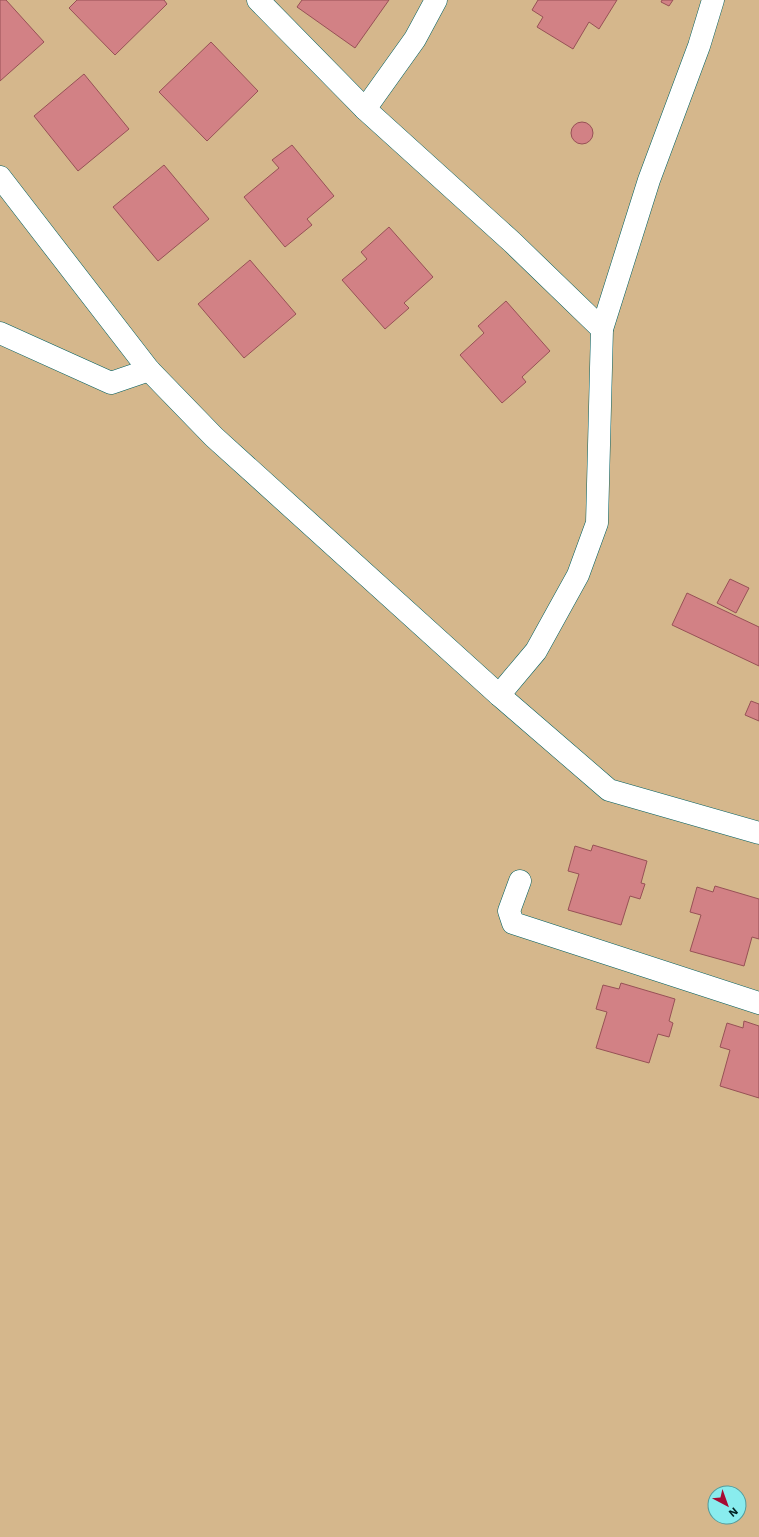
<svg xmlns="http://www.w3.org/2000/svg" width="759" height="1537" font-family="'Work Sans',sans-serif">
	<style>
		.green { fill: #d5b78c; fill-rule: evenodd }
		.building { fill: #d28185; stroke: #975156 }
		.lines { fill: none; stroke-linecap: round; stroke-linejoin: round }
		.minor-casing { stroke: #005e5f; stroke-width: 23 }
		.minor { stroke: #fff; stroke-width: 22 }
	</style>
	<rect width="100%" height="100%" fill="#7cdfe0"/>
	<path class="green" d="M 0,0 L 759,0 L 759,1537 L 0,1537 ZM 715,1493 L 739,1493 L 739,1517 L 715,1517 Z"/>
	<g class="building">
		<polygon points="0,0 6,0 44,42 0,81"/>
		<polygon points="77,0 164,0 167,4 115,55 69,8"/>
		<polygon points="302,0 389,0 355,48 297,7"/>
		<polygon points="538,0 617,0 599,29 589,22 573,49 537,27 543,17 532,10"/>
		<polygon points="662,0 673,0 669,6 661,2"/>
		<polygon points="211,42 258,91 207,141 159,92"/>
		<polygon points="84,74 129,129 78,171 34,116"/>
		<circle cx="582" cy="133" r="11"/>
		<polygon points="292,145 334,196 307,219 312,225 285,247 244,197 279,168 272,160"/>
		<polygon points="164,165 209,219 158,261 113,207"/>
		<polygon points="389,227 433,277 404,303 409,308 385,329 342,280 367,259 361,252"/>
		<polygon points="250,260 296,314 244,358 198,304"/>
		<polygon points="506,301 550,351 522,377 526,382 502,403 460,355 484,333 478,326"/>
		<polygon points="730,579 749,588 736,613 717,603"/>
		<polygon points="687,593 759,627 759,666 672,625"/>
		<polygon points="751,701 759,704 759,721 745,715"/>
		<polygon points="593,845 647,861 641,883 645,884 640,899 630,896 621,925 568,910 579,874 568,871 575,846 591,851"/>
		<polygon points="715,886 759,899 759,939 752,937 744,966 690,951 701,915 690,912 697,887 713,892"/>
		<polygon points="621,983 675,999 669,1021 673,1023 669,1037 658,1034 649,1063 596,1048 607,1012 596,1009 603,985 619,989"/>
		<polygon points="744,1021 759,1026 759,1098 720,1086 730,1050 720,1047 727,1023 743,1028"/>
	</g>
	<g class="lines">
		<defs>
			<g id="minor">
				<polyline points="258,0 365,109 512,242 602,329"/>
				<polyline points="365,109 415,39 436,0"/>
				<polyline points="0,177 149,370 214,437 499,695 609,790 759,833"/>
				<polyline points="0,333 111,383 149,370"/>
				<polyline points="499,695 536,651 578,575 597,523 602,329 649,180 699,46 713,0"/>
				<polyline points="520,881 509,911 513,923 759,1003"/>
			</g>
		</defs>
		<use href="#minor" class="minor-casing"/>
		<use href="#minor" class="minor"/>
	</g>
	<g transform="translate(727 1505) rotate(139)"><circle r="19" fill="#89ecee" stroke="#539c9d"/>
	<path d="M0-3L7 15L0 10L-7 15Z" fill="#a60b33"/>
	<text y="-6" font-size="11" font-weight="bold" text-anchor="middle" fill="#022324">N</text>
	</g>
</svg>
